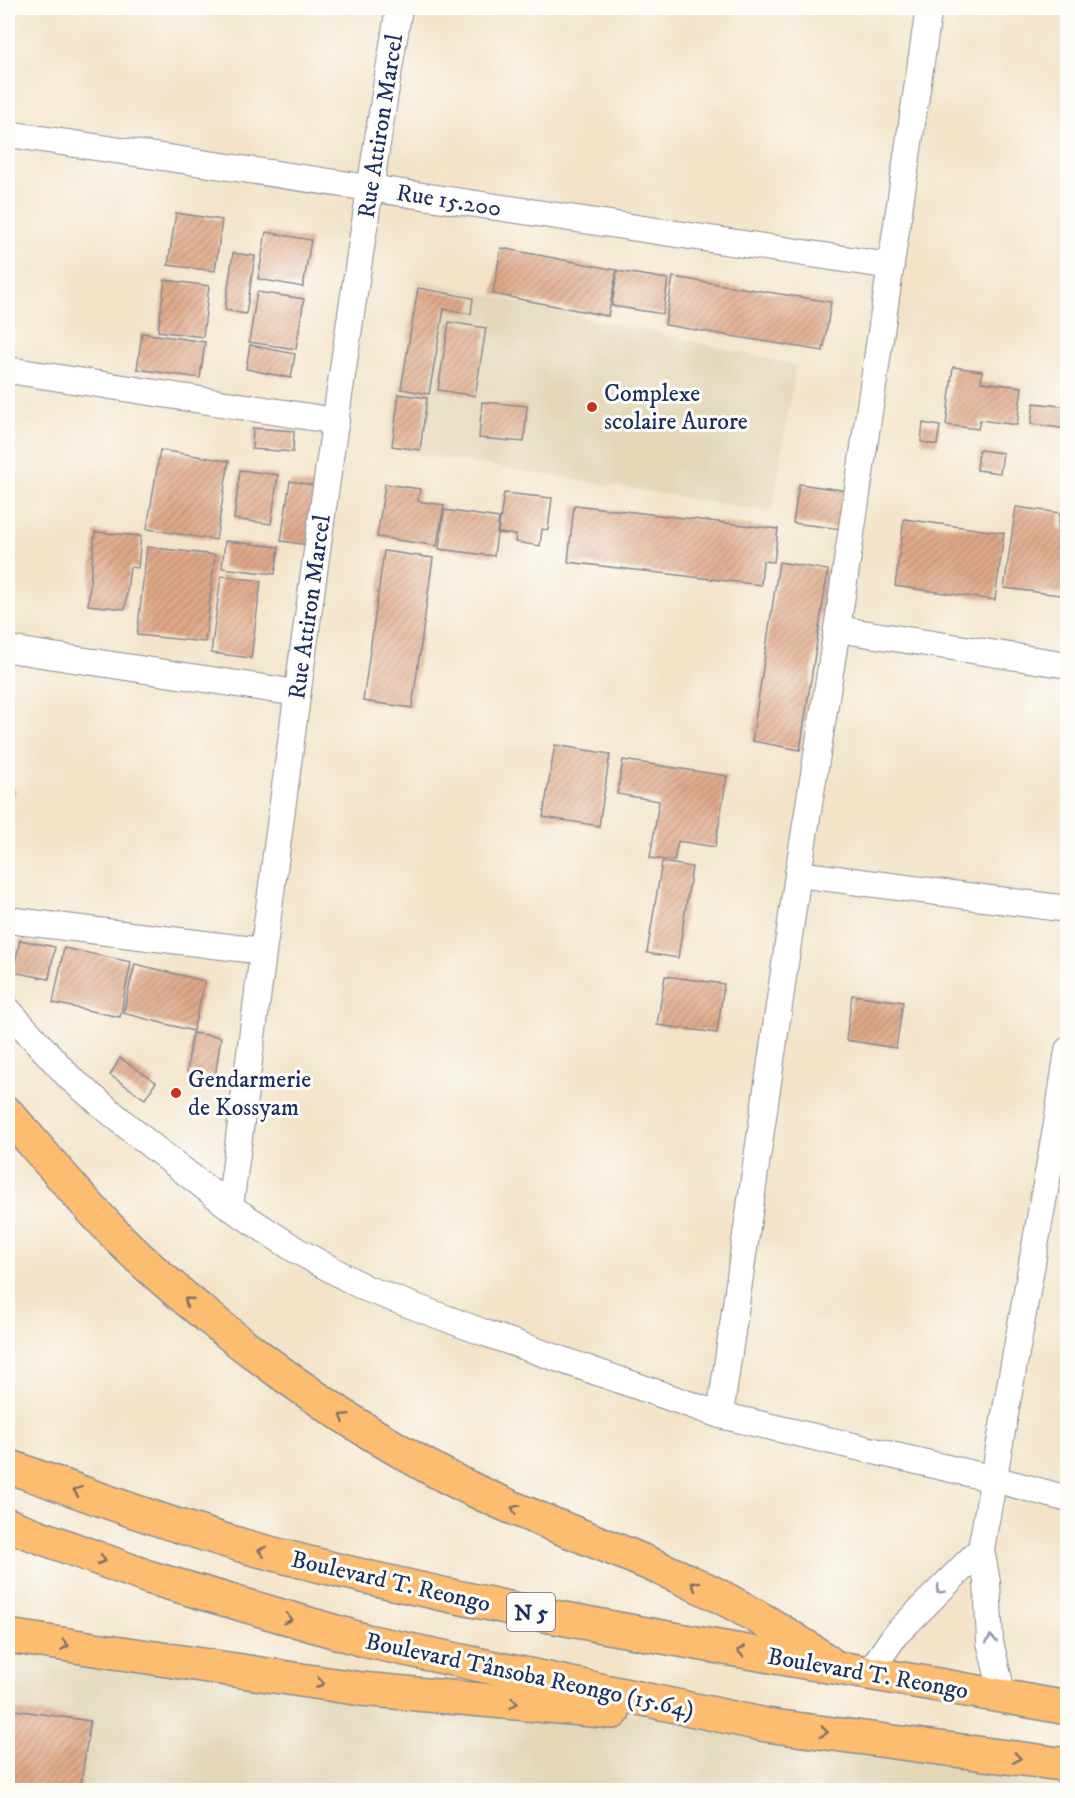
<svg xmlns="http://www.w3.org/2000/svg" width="1075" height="1798" font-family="'IM FELL DW Pica',serif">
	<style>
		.built { fill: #e3d7b8 }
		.building { fill: url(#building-hatch) }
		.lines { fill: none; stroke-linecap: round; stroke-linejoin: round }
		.minor-casing { stroke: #878a94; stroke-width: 28 }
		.trunk-casing { stroke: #878a94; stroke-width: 36 }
		.minor { stroke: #fff; stroke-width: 26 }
		.trunk { stroke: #fcbd6f; stroke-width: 33 }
		.oneway { stroke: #806f66 }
		.oneway2 { stroke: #8d97ae }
		.poi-dot { fill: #c8321e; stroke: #fdfcf7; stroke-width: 2 }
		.labels { text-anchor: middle; stroke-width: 6; stroke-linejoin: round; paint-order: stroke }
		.shield { fill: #fdfcf7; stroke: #5f6c8c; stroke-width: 1.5 }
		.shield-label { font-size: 22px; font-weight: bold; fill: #1b2f5e }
		.street-label { font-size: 24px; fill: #1b2f5e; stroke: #fdfcf7 }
		.poi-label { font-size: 24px; fill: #1b2f5e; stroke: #fdfcf7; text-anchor: start }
	</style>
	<defs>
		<pattern id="building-hatch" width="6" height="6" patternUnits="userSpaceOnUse" patternTransform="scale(1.5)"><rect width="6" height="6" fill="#e0a988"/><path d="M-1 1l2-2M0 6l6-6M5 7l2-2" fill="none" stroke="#b58a72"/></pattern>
	</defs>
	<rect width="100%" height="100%" fill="#fdfcf7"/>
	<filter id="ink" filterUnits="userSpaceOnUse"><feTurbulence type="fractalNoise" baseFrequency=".0167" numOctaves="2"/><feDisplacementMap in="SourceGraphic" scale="12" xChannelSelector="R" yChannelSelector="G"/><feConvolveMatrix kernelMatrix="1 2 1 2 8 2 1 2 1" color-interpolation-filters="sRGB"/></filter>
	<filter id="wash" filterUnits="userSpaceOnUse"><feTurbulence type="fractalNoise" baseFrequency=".008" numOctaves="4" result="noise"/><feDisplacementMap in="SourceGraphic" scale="24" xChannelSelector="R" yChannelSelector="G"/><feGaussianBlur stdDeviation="1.35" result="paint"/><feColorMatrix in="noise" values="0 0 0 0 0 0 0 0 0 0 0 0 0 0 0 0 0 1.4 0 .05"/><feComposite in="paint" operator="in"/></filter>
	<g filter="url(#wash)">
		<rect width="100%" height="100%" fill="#f3e4c9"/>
		<g class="built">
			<polygon points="417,279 796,365 772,512 387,449"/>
			<polygon points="8,1636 569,1708 766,1725 1068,1765 1067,1790 8,1790"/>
		</g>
		<g id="blocks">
			<g class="building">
				<polygon points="176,213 222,220 215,271 168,265"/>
				<polygon points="266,232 311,240 303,287 258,279"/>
				<polygon points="501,248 617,270 608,316 493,294"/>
				<polygon points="233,253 255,256 246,314 225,310"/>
				<polygon points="617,271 668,279 663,314 612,306"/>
				<polygon points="673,277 831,302 823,351 665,325"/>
				<polygon points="165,280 209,286 203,337 158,331"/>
				<polygon points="418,288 473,298 471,314 444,309 429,394 401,389"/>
				<polygon points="257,292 304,299 296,349 249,342"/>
				<polygon points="449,322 486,328 475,396 438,390"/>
				<polygon points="142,333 205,342 200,378 137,369"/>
				<polygon points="250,345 295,354 291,378 246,369"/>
				<polygon points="953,367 982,371 981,382 1022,387 1017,425 980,420 978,429 946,425"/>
				<polygon points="399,394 427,398 420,450 392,446"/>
				<polygon points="482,402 527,406 524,442 479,438"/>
				<polygon points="1034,403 1068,407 1068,429 1031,424"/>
				<polygon points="923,423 940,426 937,445 921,442"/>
				<polygon points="253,428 294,431 293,452 252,449"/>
				<polygon points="160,450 229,461 216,540 147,529"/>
				<polygon points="979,450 1003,453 1000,473 977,470"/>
				<polygon points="240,470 278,475 271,524 234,519"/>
				<polygon points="290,481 318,486 309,545 281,541"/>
				<polygon points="385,484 420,489 418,501 444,505 437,546 377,537"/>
				<polygon points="799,484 848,491 842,529 793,523"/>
				<polygon points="504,493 552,498 548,530 542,529 540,546 515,542 516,535 498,533"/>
				<polygon points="574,505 778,529 774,562 763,561 761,585 568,562"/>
				<polygon points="1016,507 1060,513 1058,529 1068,530 1068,596 1004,588"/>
				<polygon points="444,510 499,518 494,556 439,549"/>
				<polygon points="904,519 1004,533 995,600 895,586"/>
				<polygon points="95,532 141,536 138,568 130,567 125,609 88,605"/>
				<polygon points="225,541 279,547 275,574 222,568"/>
				<polygon points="147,547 215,555 205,642 137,635"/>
				<polygon points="384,551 433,558 412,708 363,701"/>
				<polygon points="779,562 828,570 800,750 752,741"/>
				<polygon points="221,576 261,581 251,658 211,653"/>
				<polygon points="555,745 610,754 599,826 543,817"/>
				<polygon points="623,760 727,776 715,847 678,841 674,861 650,858 659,801 617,794"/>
				<polygon points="8,785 16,792 8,802"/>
				<polygon points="662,862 692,867 678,958 647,953"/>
				<polygon points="20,940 55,947 49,979 13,972"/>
				<polygon points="64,948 131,962 120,1017 53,1003"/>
				<polygon points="135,964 205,981 193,1031 123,1013"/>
				<polygon points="665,976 724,984 717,1033 657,1025"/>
				<polygon points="852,995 903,1002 896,1048 846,1040"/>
				<polygon points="192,1033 221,1037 215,1076 187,1072"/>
				<polygon points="120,1058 156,1082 145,1099 110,1075"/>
				<polygon points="8,1709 90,1721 80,1790 8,1790"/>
			</g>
		</g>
	</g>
	<g filter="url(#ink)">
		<use href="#blocks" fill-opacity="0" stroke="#878a94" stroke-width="1.5"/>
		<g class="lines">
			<defs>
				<g id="minor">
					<polyline points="8,134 891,266"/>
					<polyline points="8,370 336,421"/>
					<polyline points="837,629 1068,665"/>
					<polyline points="8,649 297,693"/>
					<polyline points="798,874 1068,909"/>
					<polyline points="8,920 263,951"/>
					<polyline points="8,1010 70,1078 139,1136 230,1207 296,1250 365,1288 485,1333 720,1415 994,1479 1068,1499"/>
					<path d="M 230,1207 C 282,807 333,406 399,8"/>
					<polyline points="720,1415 798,874 837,629 929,8"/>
					<polyline points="869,1673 895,1635 981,1549"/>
					<polyline points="1003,1696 990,1642 987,1582 981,1549 1057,1123 1068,1050"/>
				</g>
				<g id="trunk">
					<path d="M 8,1114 C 42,1153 75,1193 111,1230 C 142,1263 177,1292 212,1320 C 286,1380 365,1434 449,1478 C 525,1517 606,1543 684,1579 C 733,1601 783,1631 827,1661"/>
					<path d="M 8,1466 C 88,1495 169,1525 251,1548 C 519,1620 795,1658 1068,1708"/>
					<polyline points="8,1525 148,1577 367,1641 766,1725 1068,1765"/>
					<polyline points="8,1636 361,1689 613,1712"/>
				</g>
			</defs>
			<use href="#minor" class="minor-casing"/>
			<use href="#trunk" class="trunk-casing"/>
			<use href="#minor" class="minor"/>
			<use href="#trunk" class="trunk"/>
		</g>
		<defs><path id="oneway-chevron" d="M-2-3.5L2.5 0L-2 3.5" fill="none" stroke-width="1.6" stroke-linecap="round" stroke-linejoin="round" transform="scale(1.5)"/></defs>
		<g class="oneway">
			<use href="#oneway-chevron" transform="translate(188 1301) rotate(-141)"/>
			<use href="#oneway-chevron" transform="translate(344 1417) rotate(-147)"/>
			<use href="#oneway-chevron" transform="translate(77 1491) rotate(-160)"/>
			<use href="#oneway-chevron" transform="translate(515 1509) rotate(-157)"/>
			<use href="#oneway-chevron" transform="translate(262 1551) rotate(-166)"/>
			<use href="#oneway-chevron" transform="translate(102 1560) rotate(20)"/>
			<use href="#oneway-chevron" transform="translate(695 1585) rotate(-152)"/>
			<use href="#oneway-chevron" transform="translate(288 1619) rotate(16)"/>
			<use href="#oneway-chevron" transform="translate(65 1645) rotate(9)"/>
			<use href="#oneway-chevron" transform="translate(741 1651) rotate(-170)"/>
			<use href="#oneway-chevron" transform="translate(320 1683) rotate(9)"/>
			<use href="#oneway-chevron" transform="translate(514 1703) rotate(5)"/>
			<use href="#oneway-chevron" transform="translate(824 1732) rotate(7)"/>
			<use href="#oneway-chevron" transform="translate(1017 1758) rotate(8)"/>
		</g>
		<g class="oneway2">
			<use href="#oneway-chevron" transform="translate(940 1590) rotate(135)"/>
			<use href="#oneway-chevron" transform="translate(991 1639) rotate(-97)"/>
		</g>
	</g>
	<g class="poi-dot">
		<circle cx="592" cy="407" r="6"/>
		<circle cx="176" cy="1093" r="6"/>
	</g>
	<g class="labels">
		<rect class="shield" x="507" y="1593" width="48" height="38" rx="4.5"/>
		<g class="shield-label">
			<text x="531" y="1620">N 5</text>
		</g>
		<g class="street-label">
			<text transform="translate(380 126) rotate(-81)" y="8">Rue Attiron Marcel</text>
			<text transform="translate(449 200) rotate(9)" y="8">Rue 15.200</text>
			<text transform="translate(309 607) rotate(-82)" y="8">Rue Attiron Marcel</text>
			<text transform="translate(391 1581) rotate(13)" y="8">Boulevard T. Reongo</text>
			<text transform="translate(868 1673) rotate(10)" y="8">Boulevard T. Reongo</text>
			<text transform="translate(530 1675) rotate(12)" y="8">Boulevard Tânsoba Reongo (15.64)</text>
		</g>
		<g class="poi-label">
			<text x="604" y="401">Complexe<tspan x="604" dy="28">scolaire Aurore</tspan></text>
			<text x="188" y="1087">Gendarmerie<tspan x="188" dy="28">de Kossyam</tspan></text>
		</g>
	</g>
	<rect width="1075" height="1798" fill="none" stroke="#fdfcf7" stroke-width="30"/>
</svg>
